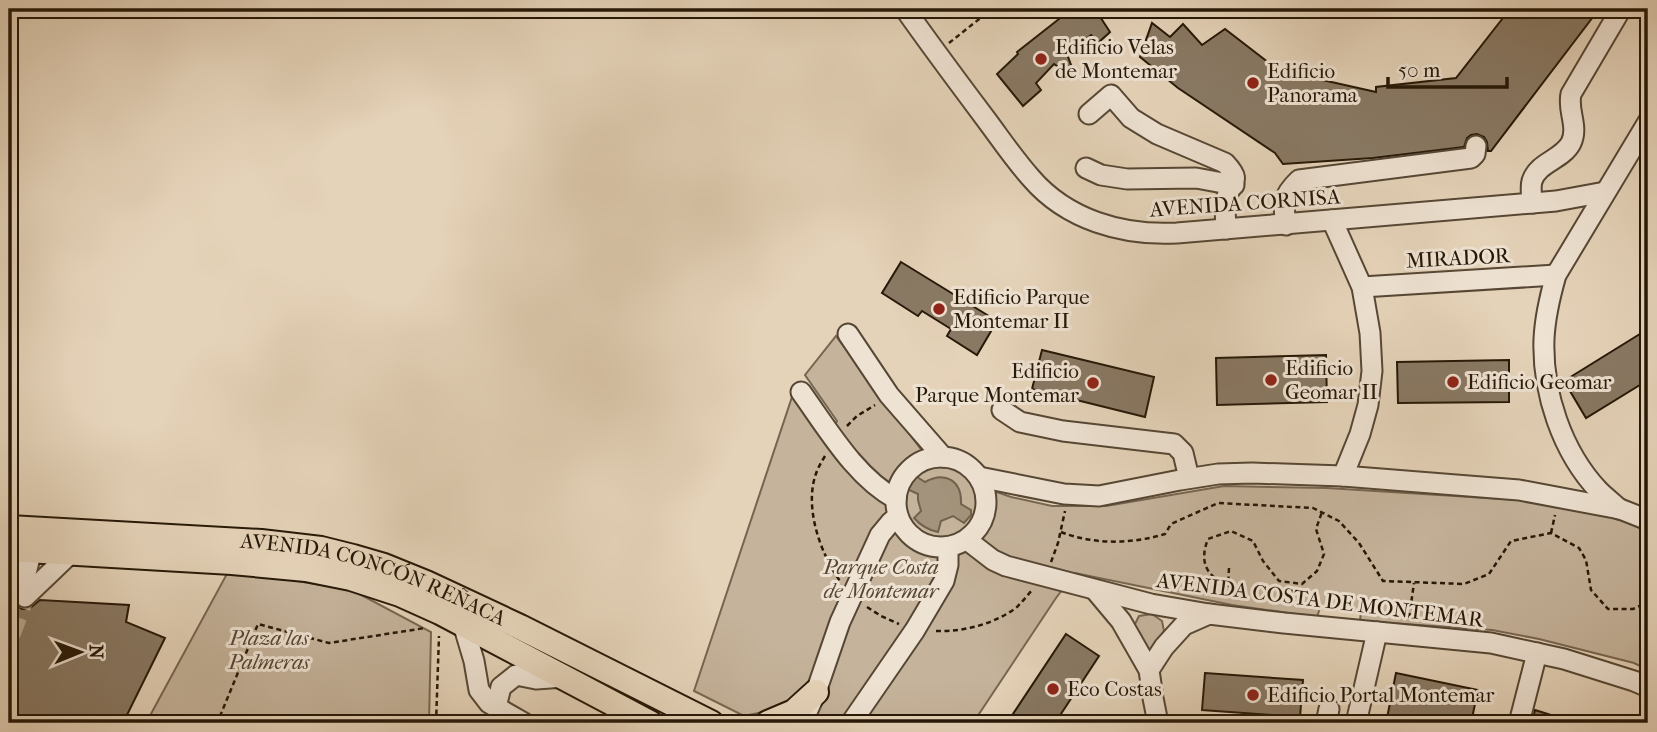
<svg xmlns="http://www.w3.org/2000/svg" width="1657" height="732" font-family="'IM FELL French Canon',serif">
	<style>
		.green { fill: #c5b39b; stroke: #766651; stroke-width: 2 }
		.water { fill: #a4937c; stroke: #72624d; stroke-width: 2 }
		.building { fill: #897964; stroke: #261807; stroke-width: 2 }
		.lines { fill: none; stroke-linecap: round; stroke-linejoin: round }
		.minor-tunnel { stroke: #bfae95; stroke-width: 19; stroke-dasharray: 19 10; stroke-linecap: butt }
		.minor-casing { stroke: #564734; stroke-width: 23 }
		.major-casing { stroke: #261807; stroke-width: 28 }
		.path { stroke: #261807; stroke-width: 2.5; stroke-dasharray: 5 3.5; stroke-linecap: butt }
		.minor { stroke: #eee2d2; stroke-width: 19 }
		.major { stroke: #e5d3b9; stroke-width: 24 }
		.poi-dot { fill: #8f2418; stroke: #eee2d2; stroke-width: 2.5 }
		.labels { text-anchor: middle; stroke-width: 6; stroke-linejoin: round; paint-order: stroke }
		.poi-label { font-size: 21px; fill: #261807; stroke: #eee2d2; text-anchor: start }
		.street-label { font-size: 21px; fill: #261807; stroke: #eee2d2 }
		.park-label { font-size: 21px; font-style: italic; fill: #564633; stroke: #eee2d2 }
	</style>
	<rect width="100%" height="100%" fill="#e5d3b9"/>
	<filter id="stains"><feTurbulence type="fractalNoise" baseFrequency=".00286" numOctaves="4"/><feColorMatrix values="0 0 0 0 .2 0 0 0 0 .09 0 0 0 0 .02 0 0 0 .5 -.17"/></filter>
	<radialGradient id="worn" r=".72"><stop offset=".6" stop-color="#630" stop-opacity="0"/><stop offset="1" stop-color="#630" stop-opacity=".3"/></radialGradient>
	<g class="green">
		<polygon points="836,336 923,452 962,468 976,485 1011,497 1052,506 1106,506 1224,486 1327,488 1519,500 1611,514 1648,532 1648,670 1634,663 1539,639 1492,630 1360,621 1361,611 1320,608 1317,617 1232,605 1075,573 1056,598 973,723 814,723 823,699 744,716 694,691 793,394 829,436 837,421 805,375"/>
		<polygon points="229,570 352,590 431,632 429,723 146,723"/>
		<polygon points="1152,614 1162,621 1164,631 1147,654 1133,628 1139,616"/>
	</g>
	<path class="water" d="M 914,475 L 925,482 C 945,471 962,480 961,504 L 971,510 L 971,515 L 964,523 L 953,516 L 941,521 L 938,532 C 928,530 921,526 914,518 L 921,511 L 918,500 L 918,494 L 907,489 Z"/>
	<g class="building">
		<polygon points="1075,9 1095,9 1110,32 1098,43 1091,35 1067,54 1071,65 1064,71 1054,64 1036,83 1041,90 1023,106 997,74 1018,54 1017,52 1064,15 1066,17"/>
		<polygon points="1510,9 1599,9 1491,151 1488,151 1487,142 1484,137 1477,134 1471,135 1467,138 1464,147 1373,158 1283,164 1275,153 1178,88 1140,57 1152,23 1170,37 1183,24 1202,45 1225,29 1278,70 1376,92 1376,87 1456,78"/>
		<polygon points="901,262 997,321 977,355 947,336 951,329 922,311 918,316 882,293"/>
		<polygon points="1648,329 1648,380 1586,418 1564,381"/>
		<polygon points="1042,350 1154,377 1145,417 1032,389"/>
		<polygon points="1326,355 1327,402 1217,405 1216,358"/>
		<polygon points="1509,360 1509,402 1398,403 1397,362"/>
		<polygon points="9,598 13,598 16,605 22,609 29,609 40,600 129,605 126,622 165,638 123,723 9,723"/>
		<polygon points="1066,634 1099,656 1055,723 1007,723"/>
		<polygon points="1205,673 1303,680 1300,717 1202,710"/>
		<polygon points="1396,673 1478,690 1471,723 1414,723 1387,718"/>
		<polygon points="1535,710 1567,720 1567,723 1532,723"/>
	</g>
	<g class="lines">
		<polyline class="minor-tunnel" points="9,631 12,632 25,597"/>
		<defs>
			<g id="minor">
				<path d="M 905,9 C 931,46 958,82 985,118 C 1000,138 1014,159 1031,178 C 1067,220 1123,236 1177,233 L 1556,201 L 1605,192"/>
				<path d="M 1089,114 L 1111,95 L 1131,118 L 1157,134 L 1225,163 C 1243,182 1231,181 1226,199 C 1224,208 1226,220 1226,229"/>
				<polyline points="1086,168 1101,175 1127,179 1196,178 1234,185"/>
				<path d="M 1532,203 C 1532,196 1530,188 1532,181 C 1538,162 1562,160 1571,143 C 1579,126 1567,111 1571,94 L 1621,9"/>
				<polyline points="1332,220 1362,287 1370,333 1372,371 1368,405 1360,434 1343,476"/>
				<path d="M 1286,225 C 1283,203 1282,196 1299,180 L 1471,158 L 1475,154 L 1476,146"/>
				<polyline points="1362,287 1556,275"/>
				<polyline points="848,334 889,395 943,457"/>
				<path d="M 801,392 C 827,428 856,478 896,499"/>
				<polyline points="1002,410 1020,422 1063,431 1174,444 1183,453 1189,478"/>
				<circle cx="941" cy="502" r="45"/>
				<polyline points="979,477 1064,494 1099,496 1180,480 1218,474 1252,473 1343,476 1519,490 1620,509 1648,520"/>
				<path d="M 1619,509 C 1613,503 1605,497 1599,491 C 1562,452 1542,392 1544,339 C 1545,317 1550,296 1556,275 L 1648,122"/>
				<polyline points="967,540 993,560 1006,566 1151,604 1209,614 1284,623 1491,643 1564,659 1634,681 1648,687"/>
				<polyline points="24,581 32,550 41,541"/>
				<polyline points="1095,590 1121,621 1149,670 1153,698 1158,723"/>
				<polyline points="25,597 71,553"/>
				<polyline points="463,624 474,661 479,690 489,703 524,723"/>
				<polyline points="1149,670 1164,647 1184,625 1209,614"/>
				<polyline points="496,707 501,687 516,675 536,679 565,677"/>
				<polyline points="802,723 816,692 840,622 880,535 890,523 898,516"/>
				<polyline points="851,723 915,630 944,581 948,565 948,547"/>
				<polyline points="1326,723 1329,709"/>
				<polyline points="1356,723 1377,632"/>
				<polyline points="1519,723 1537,653"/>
			</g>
			<g id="major">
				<path id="s1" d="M 9,528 L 261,542 L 321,549 L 353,557 L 384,566 L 426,583 L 520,627 L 711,723"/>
				<polyline points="9,549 232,562 306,569 351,578 400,594 440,612 650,723"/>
				<polyline points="768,723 794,712 816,692"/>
			</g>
		</defs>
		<use href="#minor" class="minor-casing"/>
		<use href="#major" class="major-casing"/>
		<g class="path">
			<polyline points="949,43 983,16 990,9"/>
			<polyline points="1435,251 1437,265"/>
			<polyline points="847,426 857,416 875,405"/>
			<path d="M 825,456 C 822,461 819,466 817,471 C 803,505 820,553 840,581"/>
			<path d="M 1061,532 C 1094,545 1132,544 1165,534 L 1171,524 L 1218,503 L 1313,508 L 1339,521 L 1359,543 L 1383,581 L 1464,584 L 1489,574 L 1511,541 L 1551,533 L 1579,548 L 1586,560 L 1591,590 L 1608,609 L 1633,609 L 1648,602"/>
			<polyline points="1551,533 1555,515"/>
			<polyline points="1051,562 1058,543 1065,511"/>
			<path d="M 1229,568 L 1228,586 C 1206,576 1199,562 1208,539 L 1231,531 L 1253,541 L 1263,561 L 1279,581 L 1302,584 L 1317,571 L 1324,554 L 1316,529 L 1322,512"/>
			<polyline points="867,607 881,616 899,624"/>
			<polyline points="1409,618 1414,583"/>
			<path d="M 936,631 C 963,632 995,624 1017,607 C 1022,602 1027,596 1032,590"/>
			<polyline points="221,723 218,721 258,624 329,643 425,628"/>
			<polyline points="436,723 439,636"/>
		</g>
		<use href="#minor" class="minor"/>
		<use href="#major" class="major"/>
	</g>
	<g class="poi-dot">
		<circle cx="1041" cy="59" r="7"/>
		<circle cx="1253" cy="83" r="7"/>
		<circle cx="939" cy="309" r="7"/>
		<circle cx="1271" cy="380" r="7"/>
		<circle cx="1453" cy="382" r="7"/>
		<circle cx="1093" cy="383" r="7"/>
		<circle cx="1053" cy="689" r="7"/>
		<circle cx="1253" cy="695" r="7"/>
	</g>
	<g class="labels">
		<g class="poi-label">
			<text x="1055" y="54">Edificio Velas<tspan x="1055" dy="24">de Montemar</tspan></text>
			<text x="1267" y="78">Edificio<tspan x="1267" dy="24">Panorama</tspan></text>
			<text x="953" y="304">Edificio Parque<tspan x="953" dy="24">Montemar II</tspan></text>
			<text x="1285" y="375">Edificio<tspan x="1285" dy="24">Geomar II</tspan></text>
			<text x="1079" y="378" text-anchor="end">Edificio<tspan x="1079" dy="24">Parque Montemar</tspan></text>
			<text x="1467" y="389">Edificio Geomar</text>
			<text x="1067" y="696">Eco Costas</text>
			<text x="1267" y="702">Edificio Portal Montemar</text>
		</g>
		<g class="street-label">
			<text transform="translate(1245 203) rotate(-4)" y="7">AVENIDA CORNISA</text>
			<text transform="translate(1458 258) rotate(-3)" y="7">MIRADOR</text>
			<text dy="7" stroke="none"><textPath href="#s1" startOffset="371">AVENIDA CONCÓN REÑACA</textPath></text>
			<text transform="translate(1320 600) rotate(7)" y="7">AVENIDA COSTA DE MONTEMAR</text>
		</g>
		<g class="park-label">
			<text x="881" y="574">Parque Costa<tspan x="881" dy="24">de Montemar</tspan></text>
			<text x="269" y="645">Plaza las<tspan x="269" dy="24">Palmeras</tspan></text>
		</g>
	</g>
	<rect width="1657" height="732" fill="none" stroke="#e5d3b9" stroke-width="35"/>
	<rect x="10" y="10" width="1636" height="711" fill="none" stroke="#261807" stroke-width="3.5"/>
	<rect x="18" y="18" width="1622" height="697" fill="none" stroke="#261807" stroke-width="2"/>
	<g transform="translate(80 652) rotate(89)" stroke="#eee2d2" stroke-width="5" paint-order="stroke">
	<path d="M0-5L12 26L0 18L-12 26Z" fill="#261807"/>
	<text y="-10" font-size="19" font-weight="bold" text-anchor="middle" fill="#261807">N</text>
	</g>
	<path d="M1388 77v10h119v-10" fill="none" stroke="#261807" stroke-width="3.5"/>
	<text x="1398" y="77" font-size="21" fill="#261807" stroke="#eee2d2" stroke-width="5" paint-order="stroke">50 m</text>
	<rect width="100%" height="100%" filter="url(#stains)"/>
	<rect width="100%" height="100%" fill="url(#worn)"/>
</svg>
